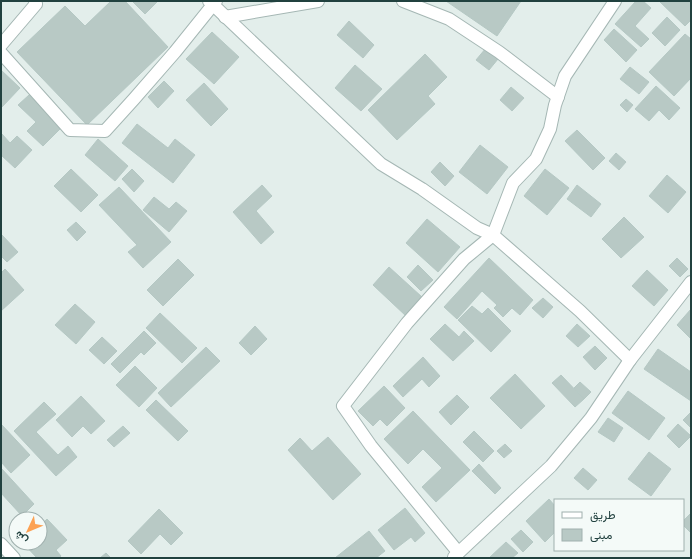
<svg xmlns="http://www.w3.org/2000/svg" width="692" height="559" font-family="Montserrat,Vazirmatn,sans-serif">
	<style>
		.building { fill: #b8c9c5; stroke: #b5c8c4 }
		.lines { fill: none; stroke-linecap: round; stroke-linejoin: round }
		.minor-casing { stroke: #a5b7b4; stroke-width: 14 }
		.minor { stroke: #fff; stroke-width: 12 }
	</style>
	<rect width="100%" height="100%" fill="#e3eeeb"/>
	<g class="building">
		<polygon points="111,1 125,1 168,47 87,125 17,52 65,6 85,26"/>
		<polygon points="132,1 158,1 145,14"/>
		<polygon points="446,1 521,1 497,36"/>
		<polygon points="636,1 643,1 651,8 635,26 649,39 641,47 615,24"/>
		<polygon points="659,1 691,1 691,20 685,26"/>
		<polygon points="667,17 680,30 665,46 652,33"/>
		<polygon points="349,21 374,45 363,58 337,35"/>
		<polygon points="614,29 637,50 626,62 604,40"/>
		<polygon points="212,32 239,57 214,84 186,59"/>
		<polygon points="685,34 691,39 691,78 674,96 649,72"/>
		<polygon points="486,48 498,59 489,70 476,60"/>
		<polygon points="425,54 447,77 428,96 435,104 397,140 368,110"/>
		<polygon points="355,65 382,89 361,111 335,88"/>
		<polygon points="630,67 649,82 639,94 620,79"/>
		<polygon points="1,70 20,88 1,108"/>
		<polygon points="164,81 174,91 158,108 148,97"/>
		<polygon points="204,83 228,109 211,126 186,100"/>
		<polygon points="656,86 680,108 669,120 659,110 649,121 635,109"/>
		<polygon points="511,87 524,98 512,111 500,100"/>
		<polygon points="29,95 62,127 43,146 27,131 36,122 18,105"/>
		<polygon points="626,99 633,105 627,112 620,105"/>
		<polygon points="137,124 168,148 175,139 195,155 173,183 122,143"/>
		<polygon points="577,130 605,158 593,170 565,141"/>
		<polygon points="2,134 10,143 17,136 32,150 15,168 1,155"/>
		<polygon points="98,139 128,166 115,181 85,155"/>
		<polygon points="480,145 508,167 487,194 459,172"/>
		<polygon points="616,153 626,162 619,170 609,161"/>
		<polygon points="440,162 454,176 445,186 431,172"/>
		<polygon points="71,169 98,195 81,212 54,186"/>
		<polygon points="132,169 144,181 134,192 122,179"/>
		<polygon points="545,169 569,188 547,215 524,196"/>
		<polygon points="667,175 686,192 668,213 649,196"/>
		<polygon points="262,185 272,196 256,211 274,232 261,244 233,212"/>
		<polygon points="577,185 601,204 591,217 567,199"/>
		<polygon points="119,187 171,242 143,268 128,252 137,245 99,205"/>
		<polygon points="154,197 169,209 176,202 187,211 169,232 143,210"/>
		<polygon points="624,217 644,237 621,258 602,239"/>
		<polygon points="427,219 460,247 438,272 406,243"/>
		<polygon points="76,222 86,232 77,241 67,230"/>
		<polygon points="1,234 18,252 7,262 1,256"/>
		<polygon points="489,258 533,300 520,315 512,308 503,317 494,308 497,305 482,291 457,319 444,307"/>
		<polygon points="677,258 688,269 680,277 669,266"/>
		<polygon points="178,259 194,275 163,306 147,290"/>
		<polygon points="418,265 433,280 421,291 407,277"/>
		<polygon points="389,267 422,297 406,316 373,285"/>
		<polygon points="5,269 24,290 1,311 1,273"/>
		<polygon points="647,270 668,290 654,306 632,286"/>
		<polygon points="543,298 553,307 543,318 532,308"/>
		<polygon points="75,304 95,322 76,344 55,325"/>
		<polygon points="472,306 482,314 488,308 511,331 491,352 458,320"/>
		<polygon points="691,309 691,337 690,338 677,325"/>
		<polygon points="160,313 197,348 182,363 146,328"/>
		<polygon points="445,324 459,337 464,331 474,341 453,361 430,339"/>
		<polygon points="577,324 590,336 578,347 566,336"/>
		<polygon points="255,326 267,339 251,355 239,343"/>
		<polygon points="144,331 156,343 144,355 141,352 120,373 111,364"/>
		<polygon points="102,337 117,351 104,364 89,350"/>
		<polygon points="595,346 607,358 595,370 583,357"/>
		<polygon points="206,347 220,361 171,407 158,393"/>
		<polygon points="658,349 691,372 691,401 644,369"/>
		<polygon points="423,357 440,376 429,387 422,379 403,397 393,386"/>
		<polygon points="135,366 157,388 139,407 116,385"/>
		<polygon points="515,374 545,406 521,429 490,398"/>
		<polygon points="561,375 584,399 575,407 552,383"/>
		<polygon points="580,382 591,392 584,399 574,388"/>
		<polygon points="384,386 405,408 387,426 380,419 373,426 358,411"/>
		<polygon points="628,391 665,418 649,440 612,413"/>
		<polygon points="457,395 469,407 451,425 439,412"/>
		<polygon points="81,396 105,421 91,434 83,426 72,437 56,420"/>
		<polygon points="156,400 188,431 178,441 146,410"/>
		<polygon points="44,402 56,414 36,432 58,455 68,446 77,457 56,476 14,431"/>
		<polygon points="413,411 470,470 436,502 422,487 442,468 423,449 408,464 384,439"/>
		<polygon points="691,412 691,428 683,420"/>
		<polygon points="608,418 623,428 614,442 598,432"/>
		<polygon points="1,424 30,455 11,473 1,462"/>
		<polygon points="678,424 691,436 679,448 667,436"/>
		<polygon points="123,426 130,433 114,447 107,440"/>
		<polygon points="474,431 494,451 483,462 463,442"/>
		<polygon points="328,437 361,474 333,500 288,450 300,438 312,451"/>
		<polygon points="505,444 512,451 504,458 497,451"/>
		<polygon points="649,452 671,469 651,496 628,479"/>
		<polygon points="479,464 501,488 495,494 472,471"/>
		<polygon points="1,468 34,504 22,516 1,493"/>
		<polygon points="583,468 597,480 588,490 574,478"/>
		<polygon points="549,499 555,506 555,532 545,542 526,521"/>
		<polygon points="405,508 425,533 415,542 411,537 394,550 378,530"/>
		<polygon points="159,509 183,533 171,545 160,534 141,554 128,541"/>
		<polygon points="691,513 691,533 683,525 683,521"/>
		<polygon points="47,519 67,540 56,550 61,556 59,558 37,558 23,543 40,543 40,526"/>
		<polygon points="521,530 533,542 523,552 511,539"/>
		<polygon points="369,531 385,551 376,558 335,558"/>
		<polygon points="506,542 518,553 512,558 489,558"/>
		<polygon points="106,553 111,558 100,558"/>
	</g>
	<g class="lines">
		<defs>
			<g id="minor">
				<polyline points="209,1 381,164 422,189 477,228 493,235 580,311 630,360"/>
				<polyline points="403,1 449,19 499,52 558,97"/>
				<polyline points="225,17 318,1"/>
				<polyline points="1,45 36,4 35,1"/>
				<polyline points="1,53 70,130 105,131 134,99 175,52 216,1"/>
				<polyline points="1,544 14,558"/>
				<polyline points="458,552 371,446 343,406 407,323 464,259 493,235 513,183 536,159 550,129 555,105 565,76 615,1"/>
				<polyline points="454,557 551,466 591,418 630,360 691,282"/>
			</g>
		</defs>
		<use href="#minor" class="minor-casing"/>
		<use href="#minor" class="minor"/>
	</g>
	<rect width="692" height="559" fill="none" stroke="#21413f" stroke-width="4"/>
	<rect x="554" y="499" width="130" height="52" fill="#f4faf8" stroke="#a0b0ae"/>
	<rect x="562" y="512" width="20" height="6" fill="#ffffff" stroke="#a0b0ae"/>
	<text x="590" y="519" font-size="12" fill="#21413f">طريق</text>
	<rect x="562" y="529" width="20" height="12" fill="#b8c9c5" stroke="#a0b0ae"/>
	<text x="590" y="539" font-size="12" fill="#21413f">مبنى</text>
	<g transform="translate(28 531) rotate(226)"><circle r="19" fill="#f4faf8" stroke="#a0b0ae"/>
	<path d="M0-3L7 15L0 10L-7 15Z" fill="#fca153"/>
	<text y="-6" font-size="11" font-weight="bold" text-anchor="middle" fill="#21413f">ش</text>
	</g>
</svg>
